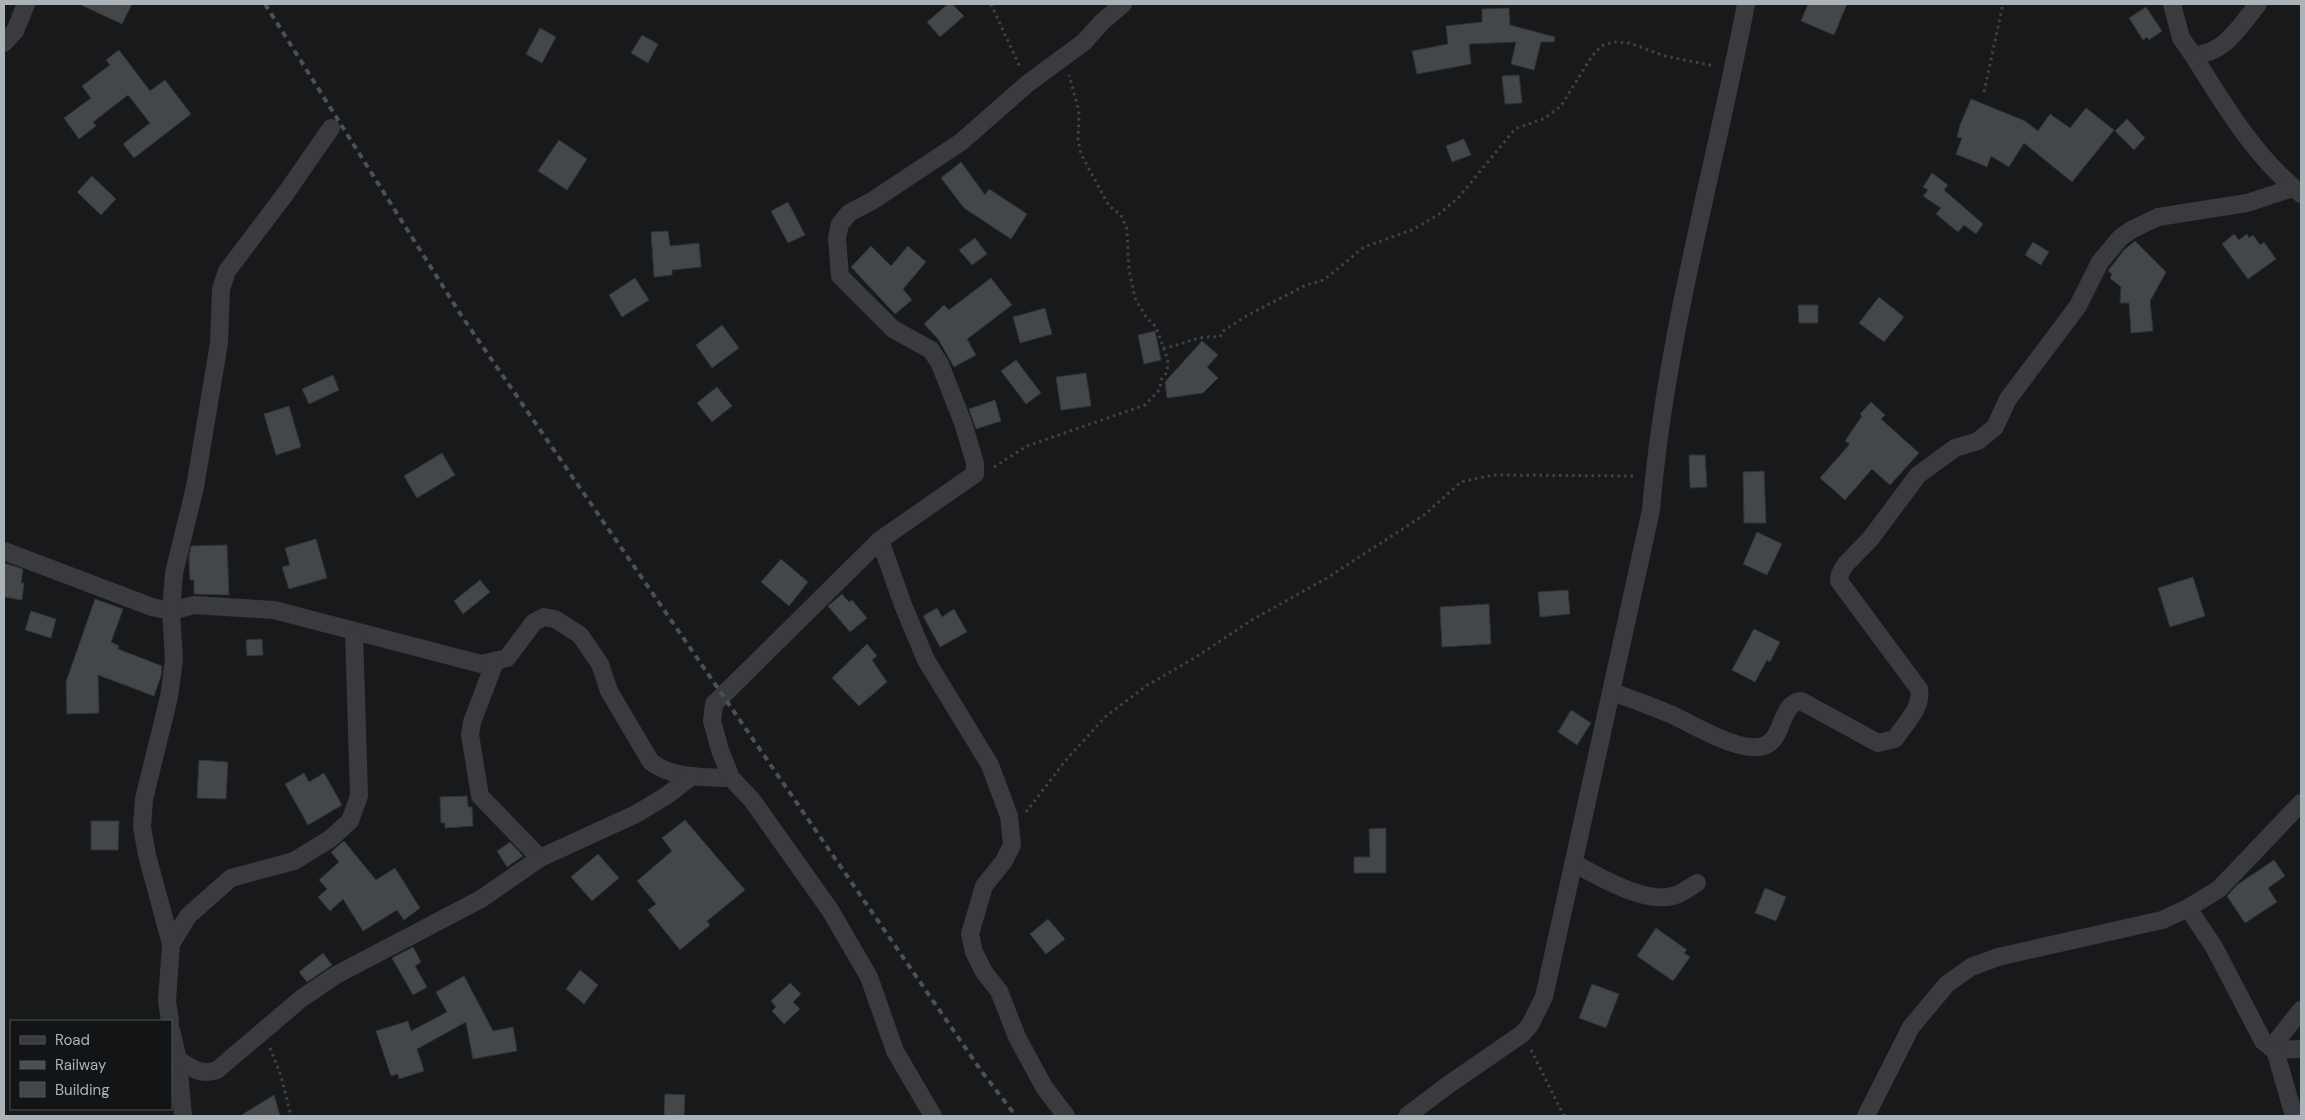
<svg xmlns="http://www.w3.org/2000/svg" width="2305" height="1120" font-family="'DM Sans',sans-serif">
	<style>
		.building { fill: #44474a; stroke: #323336 }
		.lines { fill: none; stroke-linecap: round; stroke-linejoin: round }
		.path { stroke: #3f4346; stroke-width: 3; stroke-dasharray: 2.5 4; stroke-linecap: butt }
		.street { stroke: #393b3f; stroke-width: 18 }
		.rail { stroke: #4c5054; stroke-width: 4; stroke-dasharray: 6 5; stroke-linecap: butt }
	</style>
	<rect width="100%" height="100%" fill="#18191a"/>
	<g class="building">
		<polygon points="79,4 132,4 122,24"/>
		<polygon points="948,4 952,4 964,16 940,37 927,22"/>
		<polygon points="1808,4 1847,4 1834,35 1801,21"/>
		<polygon points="2146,7 2162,31 2149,40 2147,37 2143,40 2129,18"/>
		<polygon points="1509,8 1510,25 1555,37 1554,42 1541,42 1534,70 1511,64 1516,42 1469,44 1471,64 1417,74 1412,51 1448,44 1446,26 1482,22 1482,9"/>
		<polygon points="540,28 556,37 542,63 526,54"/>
		<polygon points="642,35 658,44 648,63 631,53"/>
		<polygon points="119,50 150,91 165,80 191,114 134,158 123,144 150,123 128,95 93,122 96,126 79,139 64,118 91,98 82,86 110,65 106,60"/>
		<polygon points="1519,75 1522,103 1505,104 1502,76"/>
		<polygon points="1971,99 2025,121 2038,131 2050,114 2070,128 2086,108 2114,130 2072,182 2024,143 2009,167 1991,156 1987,167 1956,154 1962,138 1957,137 1960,125"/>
		<polygon points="2127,119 2145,138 2134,150 2115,131"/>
		<polygon points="1464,139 1471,155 1452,162 1446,146"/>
		<polygon points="559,140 587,159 567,190 538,171"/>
		<polygon points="961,162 985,195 989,189 1027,214 1011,239 964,208 941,178"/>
		<polygon points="1932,173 1948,185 1944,190 1983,224 1976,234 1964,225 1958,232 1936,214 1941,208 1923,196 1928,190 1923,187"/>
		<polygon points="92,176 116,199 101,215 77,192"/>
		<polygon points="788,202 805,235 788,243 771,211"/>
		<polygon points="668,231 670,246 699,243 701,267 672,270 672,275 654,277 651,232"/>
		<polygon points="2234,234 2239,240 2247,234 2249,238 2253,235 2260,245 2264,242 2276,259 2248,279 2222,244"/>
		<polygon points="975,238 987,254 972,265 959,250"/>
		<polygon points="2135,241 2166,272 2150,301 2153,331 2131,333 2129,303 2120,303 2121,287 2110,278 2112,274 2108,271 2124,250"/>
		<polygon points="2033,242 2049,252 2041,265 2025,255"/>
		<polygon points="871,246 891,266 908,246 926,262 903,289 912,300 895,314 851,267"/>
		<polygon points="635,278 649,300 622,317 609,295"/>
		<polygon points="991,278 1012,305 967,339 976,355 954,367 938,339 924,324 944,305 949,310"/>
		<polygon points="1879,297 1904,317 1884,342 1859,323"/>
		<polygon points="1798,305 1818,305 1818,323 1799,323"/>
		<polygon points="1045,308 1052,334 1020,343 1013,317"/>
		<polygon points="722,325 739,348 712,368 696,345"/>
		<polygon points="1155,331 1161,360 1144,364 1138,335"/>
		<polygon points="1202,341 1218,355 1207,367 1218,378 1203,393 1167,398 1165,382"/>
		<polygon points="1016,360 1041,393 1026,404 1001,371"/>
		<polygon points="1086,373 1091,406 1061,410 1056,377"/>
		<polygon points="333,375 339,390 309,404 302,389"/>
		<polygon points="717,387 732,406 712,422 697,403"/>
		<polygon points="995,400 1001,421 976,429 969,409"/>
		<polygon points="1871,402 1885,415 1881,419 1919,453 1890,485 1872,469 1845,500 1820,478 1850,444 1845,441 1862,416 1860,414"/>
		<polygon points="289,406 301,447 276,455 264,414"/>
		<polygon points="442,453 455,475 417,498 404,476"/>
		<polygon points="1689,455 1705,455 1707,487 1690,488"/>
		<polygon points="1764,471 1766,523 1744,523 1743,472"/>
		<polygon points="1757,532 1782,544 1767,575 1743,564"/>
		<polygon points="316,539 327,578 289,589 282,567 290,565 285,548"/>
		<polygon points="227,545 229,595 194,594 194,580 190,580 189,557 191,546"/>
		<polygon points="781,559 808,582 789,606 761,582"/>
		<polygon points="4,563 23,569 21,583 24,583 22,600 4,597"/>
		<polygon points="2193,577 2205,616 2170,627 2158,588"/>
		<polygon points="480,580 490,592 463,614 454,601"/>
		<polygon points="1568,590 1570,614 1540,617 1538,592"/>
		<polygon points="842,594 849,602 852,600 867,618 850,632 828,606"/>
		<polygon points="95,599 123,609 111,642 119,646 118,649 162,666 161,676 154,696 98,675 99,713 67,714 66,682"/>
		<polygon points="1489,604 1491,644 1442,647 1440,607"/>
		<polygon points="937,608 942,617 954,609 967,632 940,647 923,616"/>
		<polygon points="31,611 56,619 51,638 25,630"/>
		<polygon points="1754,629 1780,642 1770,662 1767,660 1755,682 1732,670"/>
		<polygon points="262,639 263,655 247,656 246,640"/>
		<polygon points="867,644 877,656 872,660 887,682 859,706 832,678"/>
		<polygon points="1571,710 1591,723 1577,745 1558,732"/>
		<polygon points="199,760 228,762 226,799 197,798"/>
		<polygon points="304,773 309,782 324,773 342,805 308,825 285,784"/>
		<polygon points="467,796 468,807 472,807 473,826 445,828 445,823 441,823 440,797"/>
		<polygon points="685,820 745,890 707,921 710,925 680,950 648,910 656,904 637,881 672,851 662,838"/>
		<polygon points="91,821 119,821 118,850 91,850"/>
		<polygon points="1386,828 1386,873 1354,873 1354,857 1370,857 1369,829"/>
		<polygon points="344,841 376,880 395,868 420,908 404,920 397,910 363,931 343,899 330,911 318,897 327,889 319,880 339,862 331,852"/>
		<polygon points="510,842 523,856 507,867 497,851"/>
		<polygon points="598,854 619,878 592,901 571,877"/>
		<polygon points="2274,860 2285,876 2268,888 2277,902 2245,923 2227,896 2237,885"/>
		<polygon points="1765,888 1786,897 1776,921 1755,913"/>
		<polygon points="1048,919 1065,939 1046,954 1030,934"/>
		<polygon points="1656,928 1687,950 1684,953 1690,957 1673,981 1637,956"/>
		<polygon points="413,947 421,962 415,966 427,987 413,995 392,958"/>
		<polygon points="323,953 332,965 307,982 299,972"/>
		<polygon points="580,970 598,985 584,1004 566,989"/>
		<polygon points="464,976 493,1031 513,1027 517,1051 473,1059 466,1022 417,1049 424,1071 399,1079 398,1074 391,1076 376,1031 408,1021 411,1031 447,1012 436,992"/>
		<polygon points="790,983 801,994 793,1002 800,1009 784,1024 772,1011 776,1007 771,1001"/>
		<polygon points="1592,984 1619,994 1606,1028 1579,1018"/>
		<polygon points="665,1094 685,1095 684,1116 664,1116"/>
		<polygon points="274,1095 280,1116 240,1116"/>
	</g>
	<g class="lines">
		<g class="path">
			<polyline points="991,4 1020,67"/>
			<polyline points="1984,92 2003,4"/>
			<path d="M 1163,348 C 1185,345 1195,335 1220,337 L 1223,331 L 1248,315 L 1306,285 L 1324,280 L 1364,247 L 1412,230 L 1438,215 L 1459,197 L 1515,129 L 1545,118 L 1561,106 L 1592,56 L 1601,46 L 1613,42 L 1629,43 L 1665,56 L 1715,66"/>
			<polyline points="994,467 1027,446 1145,405 1160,389 1161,380 1167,372 1168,360 1156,327 1146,317 1135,298 1129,270 1127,229 1121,215 1109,206 1081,154 1078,140 1079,111 1069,75"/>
			<polyline points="1026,812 1066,760 1105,717 1146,686 1196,657 1250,621 1327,578 1424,515 1461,482 1493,475 1636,476"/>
			<polyline points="270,1048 281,1076 291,1116"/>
			<polyline points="1531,1050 1564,1116"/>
		</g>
		<g class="street">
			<path d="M 2172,4 L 2181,38 L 2193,55 C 2224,55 2240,26 2258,4"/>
			<polyline points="4,43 15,31 26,4"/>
			<path d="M 2193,55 C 2224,105 2255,157 2301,194"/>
			<polyline points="880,540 903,605 926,660 990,765 1009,816 1012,845 1004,861 984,886 970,934 974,952 984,972 999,991 1017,1037 1044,1087 1066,1116"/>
			<path d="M 4,551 L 152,607 L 171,611 L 194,605 L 274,610 L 481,664 L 507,658 L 534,622 L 544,617 L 555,619 L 580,635 L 600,664 L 609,691 L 651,762 C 674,779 704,777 731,778"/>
			<polyline points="495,662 472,722 470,735 480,796 540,858"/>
			<path d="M 1612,692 C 1632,699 1651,706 1670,714 C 1691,723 1745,758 1768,744 C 1784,734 1781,703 1801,701 L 1878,743 L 1895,739 C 1904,725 1923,707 1919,689 L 1839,581 L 1840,574 L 1845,565 L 1871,538 L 1918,475 L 1955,448 L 1978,441 L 1995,427 L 2008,399 L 2078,306 L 2100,262 L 2120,238 L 2131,230 L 2158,217 L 2247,203 L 2293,188"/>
			<path d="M 1573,863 C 1599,876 1646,906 1676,895 C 1684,892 1690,887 1697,883"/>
			<polyline points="2188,908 2214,947 2263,1041 2275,1050 2301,1049"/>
			<polyline points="171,944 188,916 231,878 294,861 330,839 350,821 359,796 354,632"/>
			<polyline points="170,1021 167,1001 171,944 147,855 142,827 144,799 169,697 174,660 171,611 174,573 195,487 219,343 221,289 227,271 286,193 331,128"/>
			<polyline points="171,1030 178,1060 183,1116"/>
			<polyline points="2271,1048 2301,1010"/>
			<polyline points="2275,1050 2294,1116"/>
			<path d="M 178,1060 C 192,1068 202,1076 217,1070 L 302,998 L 336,975 L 481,899 L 540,858 L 636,814 L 666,796 L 692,776"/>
			<polyline points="933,1116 895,1051 869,977 830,910 752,800 731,778 720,750 712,721 714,704 880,540 975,474 975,463 963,423 940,364 931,350 893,329 840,276 837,238 840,224 849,213 872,201 961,142 1027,84 1084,42 1102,22 1123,4"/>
			<path d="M 1407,1116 L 1448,1085 L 1522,1034 L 1530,1025 L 1544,997 L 1651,510 C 1665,339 1714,172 1746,4"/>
			<polyline points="1866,1116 1911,1027 1947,984 1971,967 1998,957 2162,920 2188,908 2219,889 2301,803"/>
		</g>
		<polyline class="rail" points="265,4 461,315 982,1072 1016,1116"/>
	</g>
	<rect width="2305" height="1120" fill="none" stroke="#aab3ba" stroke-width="10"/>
	<rect x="10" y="1020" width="162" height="90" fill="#131415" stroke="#4f5457"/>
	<rect x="20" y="1036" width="25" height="8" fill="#393b3f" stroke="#4f5457"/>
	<text x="55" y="1045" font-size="15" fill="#aab3ba">Road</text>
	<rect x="20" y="1061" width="25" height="8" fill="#4c5054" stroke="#4f5457"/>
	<text x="55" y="1070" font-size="15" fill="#aab3ba">Railway</text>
	<rect x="20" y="1082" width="25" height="15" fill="#44474a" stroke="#4f5457"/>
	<text x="55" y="1095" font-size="15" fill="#aab3ba">Building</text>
</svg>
